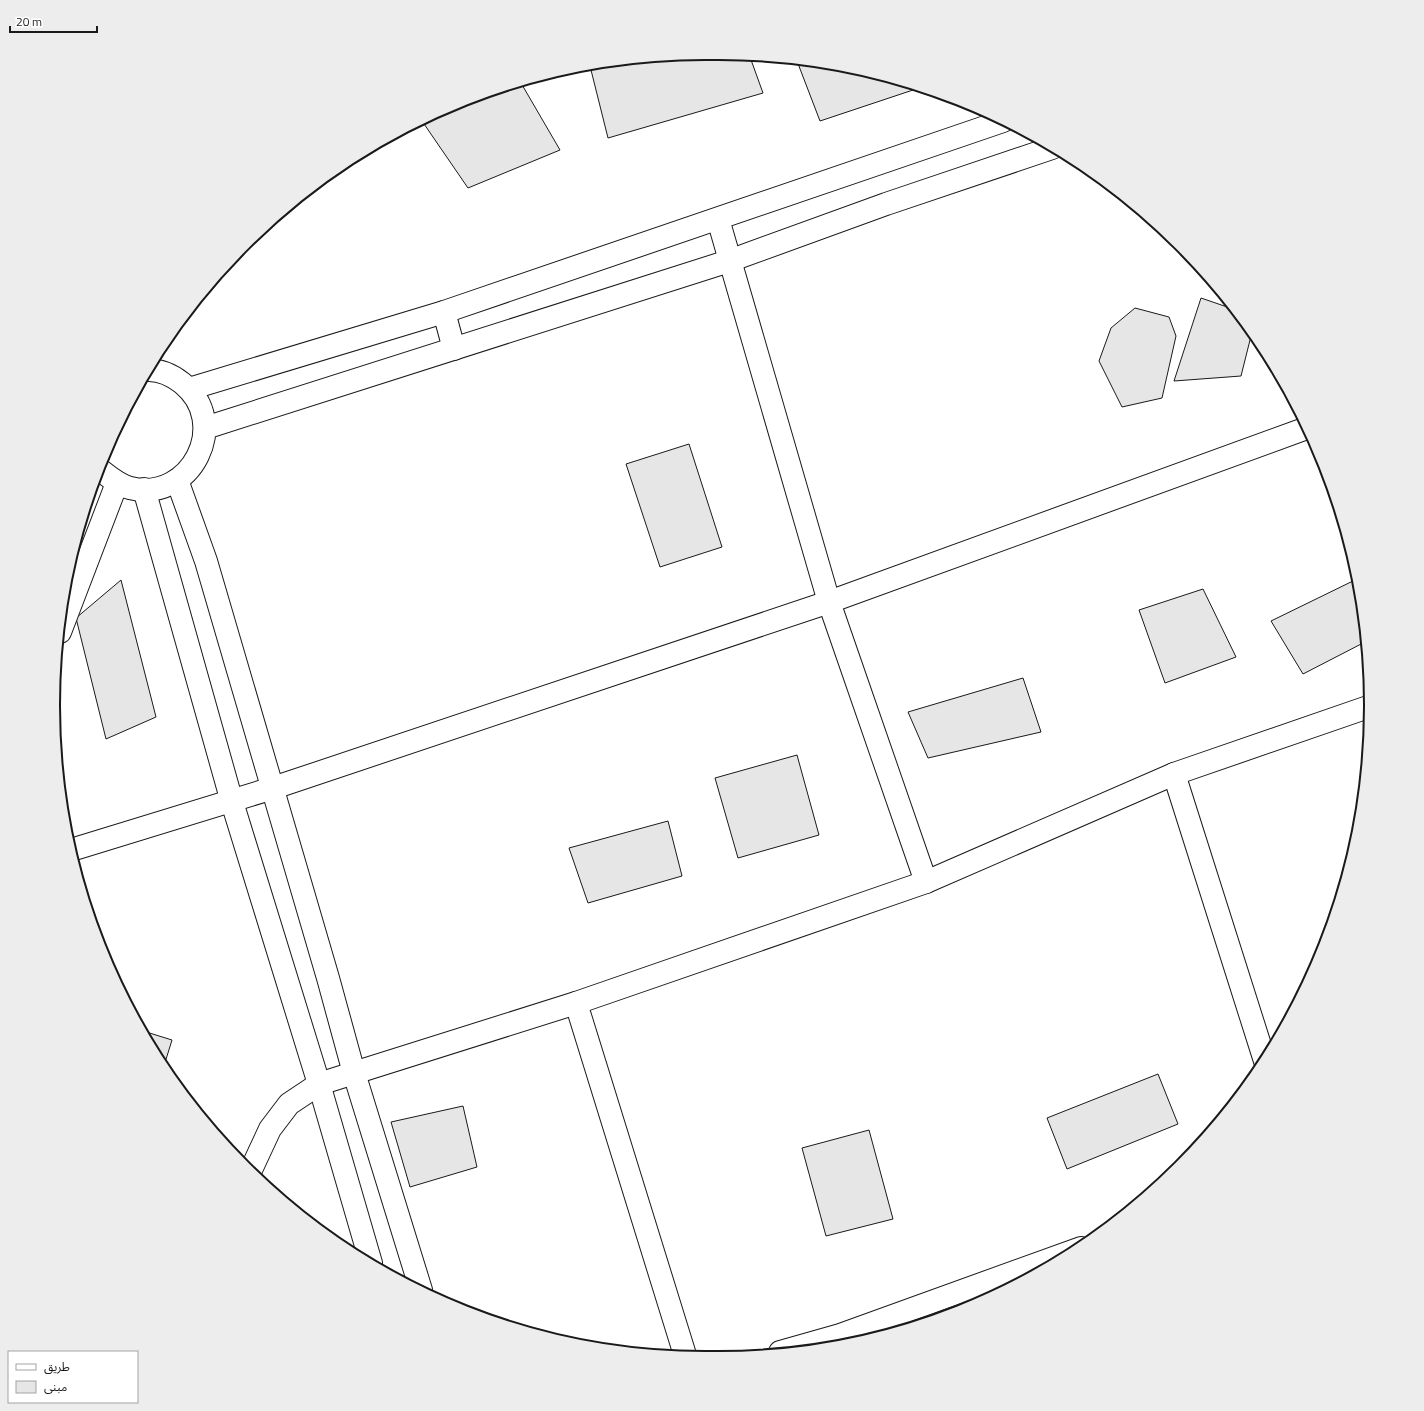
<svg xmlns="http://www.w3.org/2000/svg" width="1424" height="1411" font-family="'Titillium Web','Noto Sans Arabic',sans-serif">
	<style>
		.building { fill: #e6e6e6; stroke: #1a1a1a }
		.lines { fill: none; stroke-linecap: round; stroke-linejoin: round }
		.minor-casing { stroke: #1a1a1a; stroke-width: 24 }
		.minor { stroke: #fff; stroke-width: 22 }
		.rim { fill: none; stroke: #1a1a1a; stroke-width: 2 }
	</style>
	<rect width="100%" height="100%" fill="#fff"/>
	<g class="building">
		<polygon points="706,53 750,57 763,93 608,138 590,66 598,64"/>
		<polygon points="797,61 846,65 919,88 820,121"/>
		<polygon points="521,83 560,150 468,188 422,121 454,104"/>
		<polygon points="1201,298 1233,309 1252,332 1241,376 1174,381"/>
		<polygon points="1135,308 1169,317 1176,336 1162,398 1122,407 1099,361 1111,328"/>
		<polygon points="689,444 722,547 660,567 626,464"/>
		<polygon points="121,580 156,717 106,739 76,618"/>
		<polygon points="1355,580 1360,592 1365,642 1303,674 1271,621"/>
		<polygon points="1203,589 1236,657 1165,683 1139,610"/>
		<polygon points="1023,678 1041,732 928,758 908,712"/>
		<polygon points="797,755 819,835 738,858 715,778"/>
		<polygon points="668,821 682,876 588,903 569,848"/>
		<polygon points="143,1031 172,1040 163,1069 163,1068"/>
		<polygon points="1158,1074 1178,1124 1067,1169 1047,1118"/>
		<polygon points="463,1106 477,1167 410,1187 391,1122"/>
		<polygon points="869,1130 893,1219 826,1236 802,1148"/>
	</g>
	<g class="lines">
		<defs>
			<g id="minor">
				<polyline points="718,219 829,602 926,882"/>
				<polyline points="444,312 454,349"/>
				<polyline points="189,389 444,312 1003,121"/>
				<polyline points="205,428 729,261 886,204 1052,148"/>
				<path d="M 99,469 C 108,476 118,485 130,488 C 191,503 232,423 182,383 C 173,376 161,370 149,370"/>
				<polyline points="177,480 206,561 328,978 354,1073 421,1290"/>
				<polyline points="144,489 232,802 319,1084 371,1263"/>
				<polyline points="60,632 117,483"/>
				<polyline points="1174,774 1265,1061"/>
				<polyline points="71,850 273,788 829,602 1307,428"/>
				<polyline points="576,1003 685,1355"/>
				<polyline points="250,1172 270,1129 289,1104 319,1084 576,1003 926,882 1174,774 1371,706"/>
				<polyline points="780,1352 840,1335 1081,1248"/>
			</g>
		</defs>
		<use href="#minor" class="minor-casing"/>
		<use href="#minor" class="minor"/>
	</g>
	<path d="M0 0H1424V1411H0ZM705 60H719A645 645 0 0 1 1364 705V706A645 645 0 0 1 719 1351H705A645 645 0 0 1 60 706V705A645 645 0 0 1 705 60Z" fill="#ededed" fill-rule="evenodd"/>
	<path class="rim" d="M705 60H719A645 645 0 0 1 1364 705V706A645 645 0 0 1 719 1351H705A645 645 0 0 1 60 706V705A645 645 0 0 1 705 60Z"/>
	<rect x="8" y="1351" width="130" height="52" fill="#ffffff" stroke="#a3a3a3"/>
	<rect x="16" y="1364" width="20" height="6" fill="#ffffff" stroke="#a3a3a3"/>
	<text x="44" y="1371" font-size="12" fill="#1a1a1a">طريق</text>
	<rect x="16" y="1381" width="20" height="12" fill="#e6e6e6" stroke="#a3a3a3"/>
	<text x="44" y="1391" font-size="12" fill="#1a1a1a">مبنى</text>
	<path d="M10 26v6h87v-6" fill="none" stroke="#1a1a1a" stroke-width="2"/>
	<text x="16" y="26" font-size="12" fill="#1a1a1a" stroke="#ffffff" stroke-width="3" paint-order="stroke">20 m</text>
</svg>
